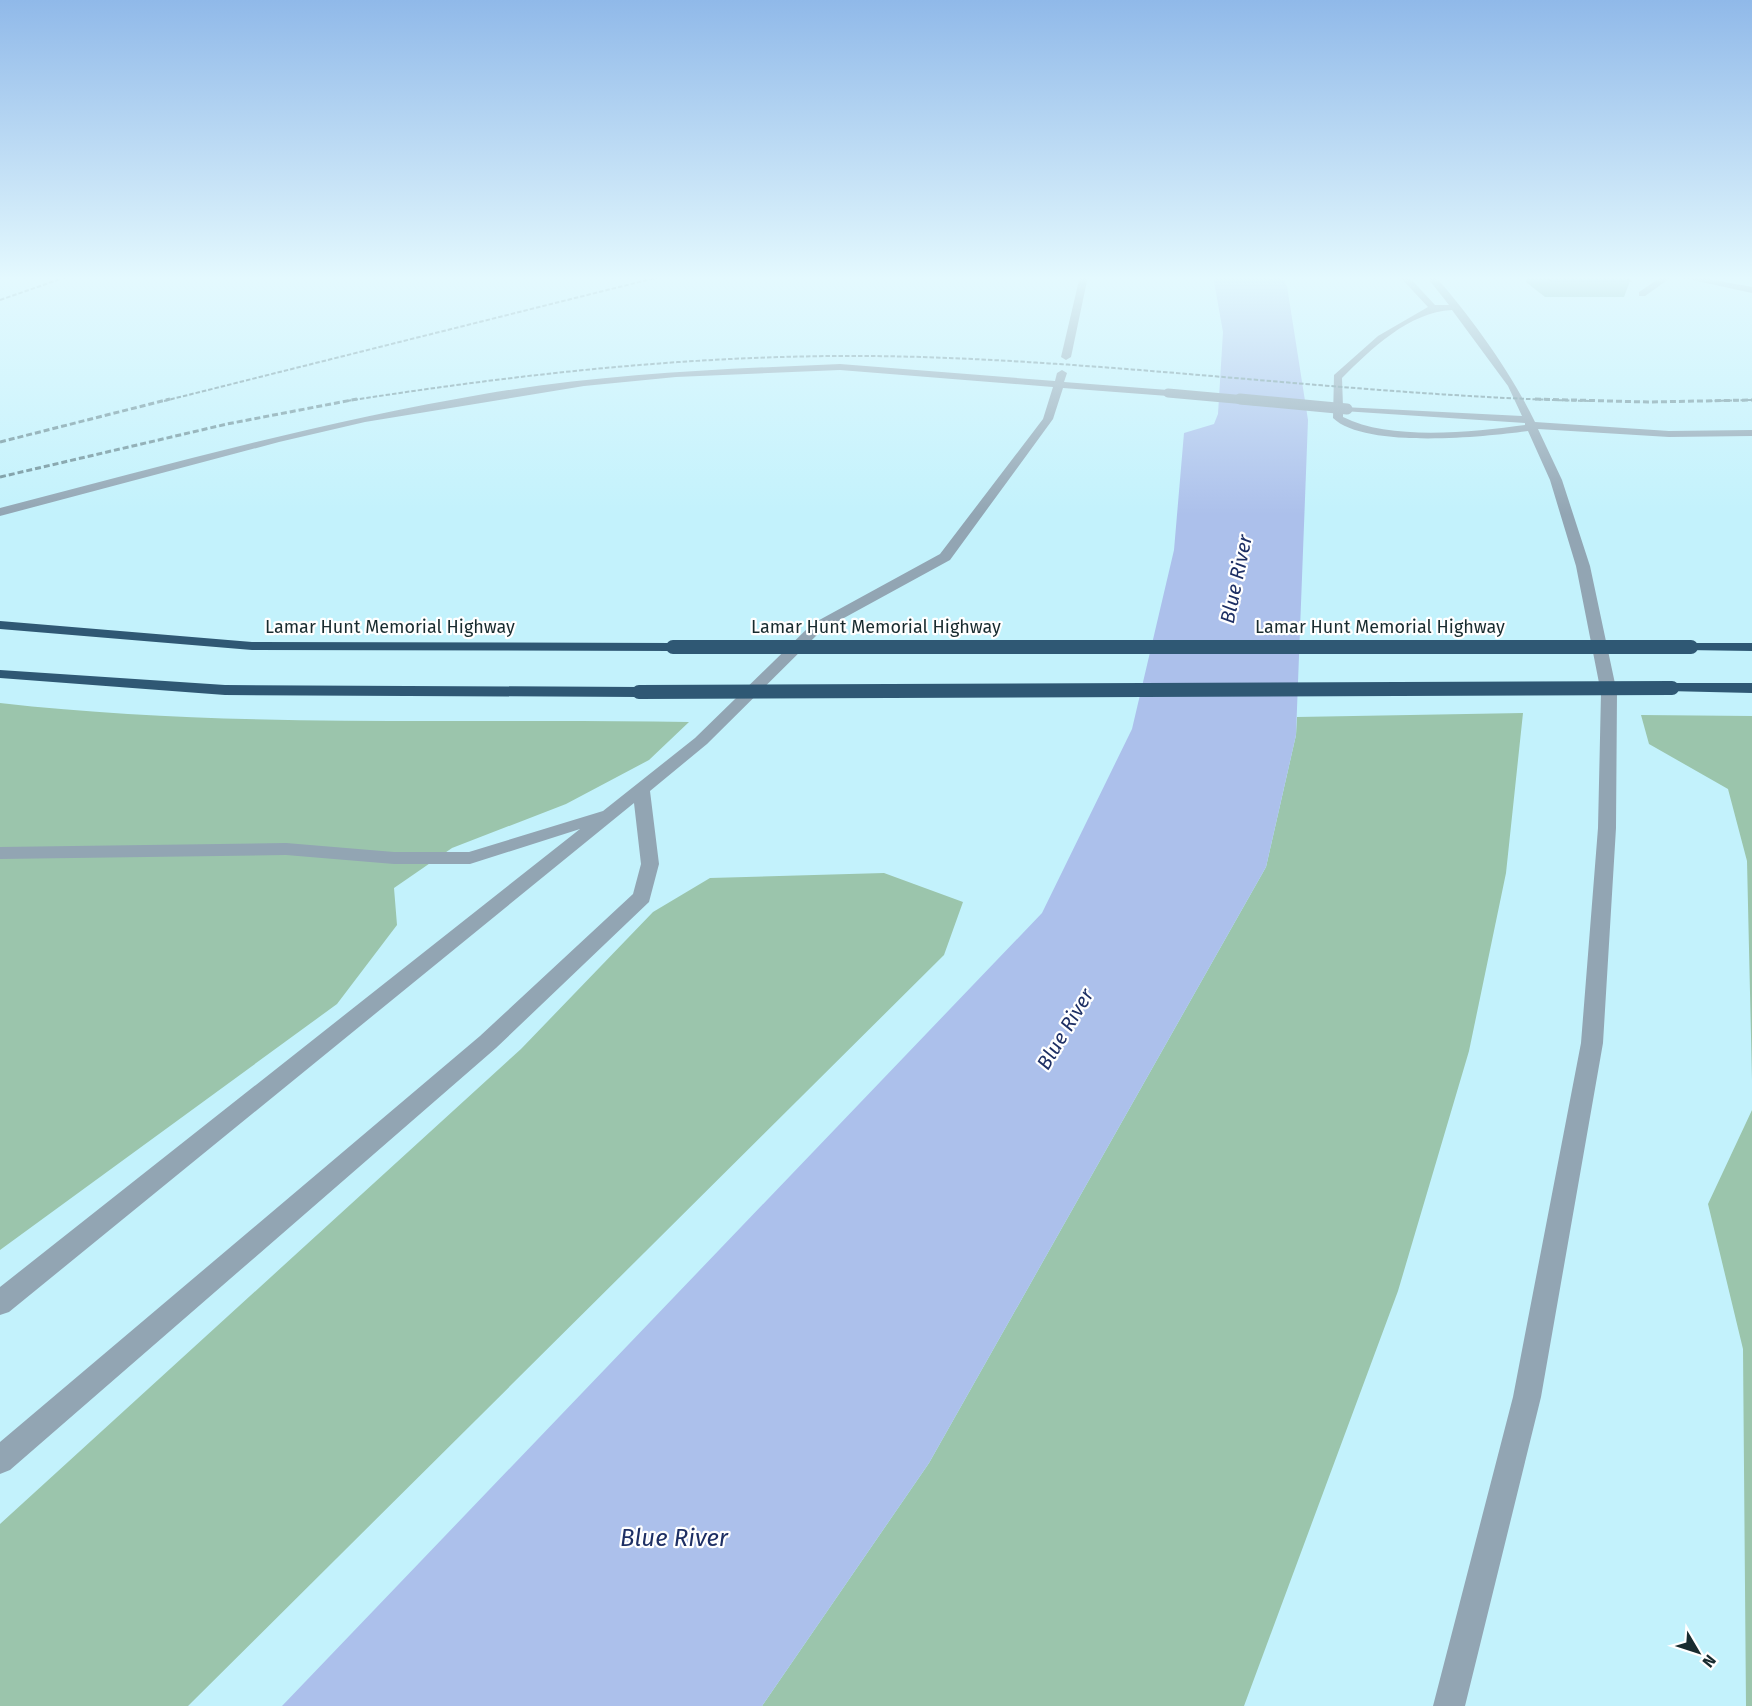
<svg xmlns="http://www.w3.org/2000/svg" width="1752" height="1706" font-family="'Fira Sans',sans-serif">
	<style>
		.green { fill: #9bc5ac }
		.water { fill: #acc0eb }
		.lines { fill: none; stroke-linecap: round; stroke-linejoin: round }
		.minor { fill: #92a5b3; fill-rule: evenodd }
		.highway { fill: #2f5874; fill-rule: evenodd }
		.rail-far1 { stroke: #71929a; stroke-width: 2; stroke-dasharray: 4.5 2; stroke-linecap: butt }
		.rail { stroke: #71929a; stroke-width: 3; stroke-dasharray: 6 3; stroke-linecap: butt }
		.minor-bridge-far1 { stroke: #92a5b3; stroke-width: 9 }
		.minor-bridge { stroke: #92a5b3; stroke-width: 11 }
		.highway-bridge { stroke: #2f5874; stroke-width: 14 }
		.wall { fill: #78afa8 }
		.building { fill: #8ccbc3; stroke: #628e88; stroke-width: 1.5 }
		.labels { text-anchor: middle; stroke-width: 4.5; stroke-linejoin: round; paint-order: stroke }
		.street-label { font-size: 18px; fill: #182b2f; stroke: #fff }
		.water-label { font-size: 20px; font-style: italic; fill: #1d2f64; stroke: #fff }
		.near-water-label { font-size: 24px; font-style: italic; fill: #1d2f64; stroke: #fff }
	</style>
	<rect width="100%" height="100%" fill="#c3f2fc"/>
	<g class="green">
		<path d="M 0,703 C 229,729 459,718 689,722 L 649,760 L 566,804 L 452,848 L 394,888 L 397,925 L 337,1004 L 0,1250 Z"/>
		<polygon points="1523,713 1506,873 1469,1051 1398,1291 1244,1706 762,1706 929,1463 1266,867 1296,735 1297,717"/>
		<polygon points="1641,715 1752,716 1752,1080 1747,861 1728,789 1649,744"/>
		<polygon points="884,873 963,902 944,955 188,1706 0,1706 0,1524 521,1049 653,912 710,878"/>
		<polygon points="1752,1110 1752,1706 1746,1706 1743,1349 1708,1204"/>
	</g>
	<polygon class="water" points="1213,276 1282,276 1287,286 1308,420 1296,735 1266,867 929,1463 762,1706 282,1706 1042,913 1132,729 1174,550 1184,433 1214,424 1218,414 1223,332"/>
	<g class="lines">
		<g class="minor">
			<polygon points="1080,276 1088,276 1071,357 1066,360 1061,357"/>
			<path d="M 1399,276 L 1408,276 L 1435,305 L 1449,305 L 1426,276 L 1435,276 C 1471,317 1511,372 1535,422 L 1669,431 L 1752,430 L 1752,436 L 1669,437 L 1538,429 L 1562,480 L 1590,566 L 1617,693 L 1616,828 L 1603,1043 L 1541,1397 L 1465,1706 L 1433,1706 L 1513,1397 L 1581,1043 L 1598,828 L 1601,693 L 1576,566 L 1550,480 L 1528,431 C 1485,437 1365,449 1333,418 L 1334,375 L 1378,336 L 1428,307 ZM 1452,310 L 1508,386 L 1522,416 L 1343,407 L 1342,378 C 1371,349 1409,312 1452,310 ZM 1343,411 L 1525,423 L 1525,425 C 1473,432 1390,441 1343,417 Z"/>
			<polygon points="1663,276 1673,276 1645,296 1639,296 1639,292"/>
			<polygon points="1674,276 1693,276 1752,287 1752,293"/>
			<path d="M 840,364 L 1055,381 L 1057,373 L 1062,370 L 1067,373 L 1064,382 L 1168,390 L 1173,393 L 1168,396 L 1063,388 L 1053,419 L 950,560 L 822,630 L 707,744 L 650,791 L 659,864 L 649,902 L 496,1048 L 10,1470 L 0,1474 L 0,1442 L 480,1036 L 633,894 L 641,864 L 634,803 L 9,1312 L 0,1315 L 0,1287 L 580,829 L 470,864 L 394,864 L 286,855 L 0,859 L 0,847 L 286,843 L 394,852 L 469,852 L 603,811 L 695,738 L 812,624 L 940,554 L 1043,419 L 1053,387 L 840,370 L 676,377 L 584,386 L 365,422 L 279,442 L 0,516 L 0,508 C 161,466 320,422 484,394 C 602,374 721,369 840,364 Z"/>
		</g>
		<g class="highway">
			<polygon points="0,621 252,642 673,643 680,647 673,651 252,650 0,629"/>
			<polygon points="1691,643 1752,643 1752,651 1686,650 1684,647 1686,644"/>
			<polygon points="0,670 225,685 639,687 647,692 639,697 225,695 0,678"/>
			<polygon points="1672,683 1752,683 1752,693 1667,691 1664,688 1667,685"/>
		</g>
		<g class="rail-far1">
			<polyline points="0,300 69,276"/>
			<polyline points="164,401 663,276"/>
			<path d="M 347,401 C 538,371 728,351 921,357 C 1145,364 1366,396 1590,401"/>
			<polyline points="1708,401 1752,400"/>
		</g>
		<g class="rail">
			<polyline points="1535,399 1648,402 1752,400"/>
			<polyline points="0,442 170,399"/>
			<polyline points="0,477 227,424 357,399"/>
		</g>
		<polyline class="minor-bridge-far1" points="1168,393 1257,401"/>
		<polyline class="minor-bridge" points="1240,399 1347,409"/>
		<g class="highway-bridge">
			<polyline points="673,647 1691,647"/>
			<polyline points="639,692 1672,688"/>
		</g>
	</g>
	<polygon class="wall" points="1528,276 1623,276 1630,281 1624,297 1545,297 1526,282"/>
	<polygon class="building" points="1545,276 1623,276 1630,281 1551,281"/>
	<linearGradient id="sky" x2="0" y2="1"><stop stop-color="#90b9e9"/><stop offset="0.54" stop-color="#e4f9fe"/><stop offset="1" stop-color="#e4f9fe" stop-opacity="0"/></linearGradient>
	<rect width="1752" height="515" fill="url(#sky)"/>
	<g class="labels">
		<g class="street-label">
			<text x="390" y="633">Lamar Hunt Memorial Highway</text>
			<text x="876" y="633">Lamar Hunt Memorial Highway</text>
			<text x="1380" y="633">Lamar Hunt Memorial Highway</text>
		</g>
		<g class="water-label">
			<text transform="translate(1236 579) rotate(-78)" y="7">Blue River</text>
			<text transform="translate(1065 1029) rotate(-59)" y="7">Blue River</text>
		</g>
		<g class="near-water-label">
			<text x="674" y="1546">Blue River</text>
		</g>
	</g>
	<g transform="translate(1698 1652) rotate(129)" stroke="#ffffff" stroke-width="4.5" paint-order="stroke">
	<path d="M0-4.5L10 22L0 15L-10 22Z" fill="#182b2f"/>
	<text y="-9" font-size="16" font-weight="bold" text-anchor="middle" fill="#182b2f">N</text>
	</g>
</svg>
